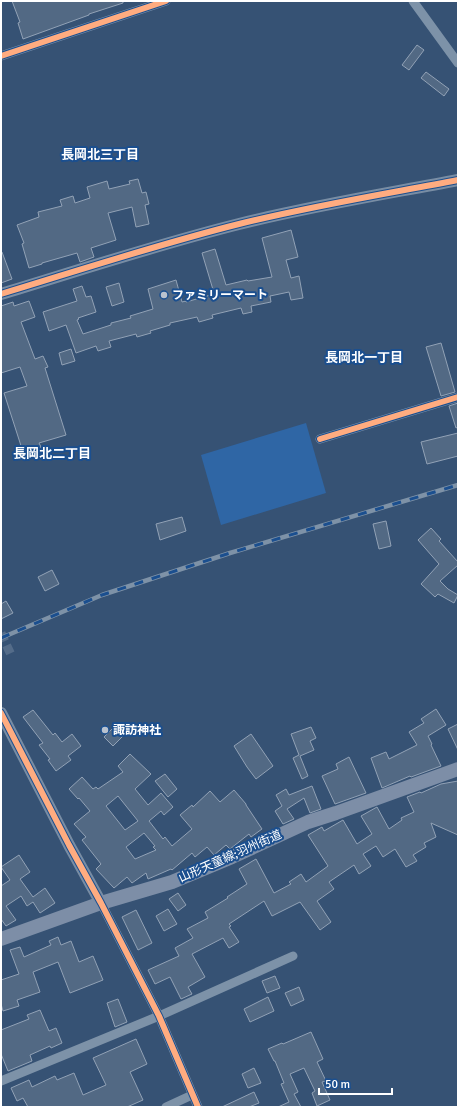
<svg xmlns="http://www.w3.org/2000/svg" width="459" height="1108" font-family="Signika,'Noto Sans JP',sans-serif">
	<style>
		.green { fill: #2f66a5 }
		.building { fill: #526984; stroke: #92a2b6; fill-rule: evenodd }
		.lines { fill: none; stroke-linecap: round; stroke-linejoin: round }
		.street-tunnel { stroke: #546c89; stroke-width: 9; stroke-dasharray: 9 4.5; stroke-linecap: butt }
		.street { stroke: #7d92a8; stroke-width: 9 }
		.secondary { stroke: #798da4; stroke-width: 12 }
		.primary { stroke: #7d8ea7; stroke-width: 14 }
		.rail-casing { stroke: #7e92a7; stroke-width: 4.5 }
		.rail { stroke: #1b4f8f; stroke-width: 3; stroke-dasharray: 9; stroke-linecap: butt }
		.cycleway-casing { stroke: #1b4f8f; stroke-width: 8 }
		.cycleway { stroke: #ffac80; stroke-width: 6 }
		.poi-dot { fill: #b9c2ce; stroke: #1b4f8f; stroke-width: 1.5 }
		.labels { text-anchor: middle; stroke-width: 4; stroke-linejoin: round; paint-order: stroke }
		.poi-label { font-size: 12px; font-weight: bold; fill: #fff; stroke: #1b4f8f; text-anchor: start }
		.street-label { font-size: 12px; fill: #fff; stroke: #1b4f8f }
		.neighbourhood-label { font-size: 13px; font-weight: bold; fill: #fff; stroke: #1b4f8f }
	</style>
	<rect width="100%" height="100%" fill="#365274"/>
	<polygon class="green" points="306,423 326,493 221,525 201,455"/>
	<g class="building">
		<polygon points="12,1 123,1 123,3 89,14 89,15 23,39 18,23 20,22"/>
		<polygon points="417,45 424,50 409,70 402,65"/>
		<polygon points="426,72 449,89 444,96 421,78"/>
		<polygon points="138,179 142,193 146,192 149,204 145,205 149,224 136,227 132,207 108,213 116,240 91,248 94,257 80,262 77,253 42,263 42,264 29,268 22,244 24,243 17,225 39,217 38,212 62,206 60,200 73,196 75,203 90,198 87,187 107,181 109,189 130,184 129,181"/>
		<polygon points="291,230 298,257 286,260 291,278 299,276 303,298 291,300 289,292 270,296 271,302 251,306 252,312 243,314 241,308 212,315 213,318 199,322 197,317 170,323 170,325 150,331 151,333 137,337 136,334 109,341 111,347 98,351 96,346 76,353 66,325 49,331 43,312 77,301 73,289 82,286 86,297 91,296 96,312 78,318 79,319 77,320 83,334 111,325 111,323 131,318 130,316 153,309 148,289 176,280 182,302 186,301 186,302 214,294 214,293 202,253 215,249 226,285 247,280 248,281 272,277 262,238"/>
		<polygon points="1,252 2,252 12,279 1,283"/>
		<polygon points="119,283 124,302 112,306 106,287"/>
		<polygon points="29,301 35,317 21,322 35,359 43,356 48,367 45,368 66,435 39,443 41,447 23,452 4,393 27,386 20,367 1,373 1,306 13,302 14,306"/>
		<polygon points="441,343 455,392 441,396 426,347"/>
		<polygon points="71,349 75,361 62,365 59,353"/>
		<polygon points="458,403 458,427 456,428 449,406"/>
		<polygon points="458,433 458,456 427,464 421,442"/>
		<polygon points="182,517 186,531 160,540 156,524"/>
		<polygon points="386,521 391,546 379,549 373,524"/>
		<polygon points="431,528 441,539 439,541 458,562 458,565 440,581 448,589 458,595 454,603 438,594 435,597 421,584 439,564 418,540"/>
		<polygon points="52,570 59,584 45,591 38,577"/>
		<polygon points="6,601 13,613 1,619 1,604"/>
		<polygon points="436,709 446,725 428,736 432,744 431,745 441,766 411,777 410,776 382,788 371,758 386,752 389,759 417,745 409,732 424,723 421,719"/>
		<polygon points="33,710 53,735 55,733 62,742 72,734 81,746 68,756 71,760 56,771 48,760 50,759 39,745 43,743 23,717"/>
		<polygon points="119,722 128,731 113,746 104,737"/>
		<polygon points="458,724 458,750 448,729"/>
		<polygon points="311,727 316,738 310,741 314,750 300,756 308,776 302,779 293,758 299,755 291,734"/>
		<polygon points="251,734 273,766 256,779 247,767 234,746"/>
		<path d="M 130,754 L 151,774 L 135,789 L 148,805 L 161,793 L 173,807 L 164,815 L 161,811 L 149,821 L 163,839 L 165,837 L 172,846 L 192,829 L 180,815 L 192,805 L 193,807 L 210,791 L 220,802 L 234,790 L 246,804 L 246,805 L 262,829 L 251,837 L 249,834 L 230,849 L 226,845 L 214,855 L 207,847 L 195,857 L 192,853 L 172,870 L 171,869 L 148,879 L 146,873 L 132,883 L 127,877 L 114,888 L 96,869 L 101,864 L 82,840 L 86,837 L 74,824 L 90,811 L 79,798 L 78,799 L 69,789 L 82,777 L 93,789 L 96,787 L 98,789 L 123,772 L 118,766 ZM 118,796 L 138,821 L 125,830 L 106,806 ZM 144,833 L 155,846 L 153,847 L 156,850 L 135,859 L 126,847 Z"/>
		<polygon points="349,757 366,793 335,804 322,776 338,769 336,764"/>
		<polygon points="165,774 177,789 168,797 155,781"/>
		<polygon points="458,781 458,835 431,823 436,837 424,843 426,847 413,855 417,861 406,867 395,849 383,857 376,846 363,854 371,866 359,874 354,865 329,882 334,889 317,901 331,922 320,930 300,902 272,916 264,901 229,924 231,926 229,927 239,942 229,948 223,938 192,954 205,977 188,987 192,994 181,999 170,977 155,984 148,970 179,956 175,948 193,938 187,929 208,918 205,912 228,898 227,897 247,884 239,869 256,859 274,893 291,884 289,882 301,874 306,882 328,866 308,835 322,827 324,831 343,820 357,844 372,834 361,816 377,807 389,829 402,820 401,818 414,812 407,797 420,792 421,793 441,784"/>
		<polygon points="312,786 321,809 310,813 304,798 287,809 294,819 283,824 275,811 282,806 276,795 286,789 289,795"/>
		<polygon points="19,855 30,872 20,879 33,897 45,888 55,903 40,913 33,902 27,906 21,896 6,906 16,920 6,926 1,919 1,886 10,880 1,867"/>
		<polygon points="178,893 186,905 178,911 169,899"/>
		<polygon points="168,909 177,924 164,931 156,916"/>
		<polygon points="136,910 152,943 138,950 122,917"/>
		<polygon points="58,937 61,945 71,941 79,962 93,956 103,980 70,993 58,962 33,972 40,992 17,1000 19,1006 3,1011 1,1004 1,980 19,974 10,950 20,947 24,957 51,945 49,941"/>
		<polygon points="275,976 280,988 267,993 262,981"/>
		<polygon points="299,987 304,1000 291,1006 285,993"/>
		<polygon points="268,997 274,1011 250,1022 244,1009"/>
		<polygon points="118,999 127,1022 115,1027 107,1003"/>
		<polygon points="40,1010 49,1031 56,1028 62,1043 51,1048 50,1046 30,1055 32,1061 8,1071 1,1054 1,1030 29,1019 27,1015"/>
		<polygon points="311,1032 323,1059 317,1062 326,1081 322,1082 330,1100 317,1106 312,1093 315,1091 304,1068 290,1074 298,1092 294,1094 301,1107 278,1107 289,1102 281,1084 284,1083 275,1061 274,1061 268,1049 282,1043 283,1044"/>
		<polygon points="136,1039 147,1064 130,1072 143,1100 127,1107 28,1107 23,1098 17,1101 11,1088 29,1080 32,1087 55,1076 57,1080 74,1073 83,1095 106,1085 93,1058"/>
		<polygon points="254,1068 261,1083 248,1088 242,1074"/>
		<polygon points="254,1092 259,1103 249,1107 222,1107"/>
	</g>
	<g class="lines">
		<polyline class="street-tunnel" points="1,633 12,657"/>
		<g class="street">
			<polyline points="413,1 458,63"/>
			<polyline points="1,56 166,1"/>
			<polyline points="320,439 458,397"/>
			<polyline points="101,903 159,1016 198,1107"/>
			<polyline points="1,1081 159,1016 293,956"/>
			<polyline points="166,1107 192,1095"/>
		</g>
		<g class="secondary">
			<path d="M 1,294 C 80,270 159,244 239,224 C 311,206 385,194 458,180"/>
			<polyline points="1,713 69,845 101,903"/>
		</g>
		<polyline class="primary" points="1,939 101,903 172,882 232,857 308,822 336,813 458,769"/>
		<defs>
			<polyline id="rail" points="1,638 102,595 230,553 458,485"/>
		</defs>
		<use href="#rail" class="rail-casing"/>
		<use href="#rail" class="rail"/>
		<defs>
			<g id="cycleway">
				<polyline points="1,56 166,1"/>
				<path d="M 1,294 C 80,270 159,244 239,224 C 311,206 385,194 458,180"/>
				<polyline points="320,439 458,397"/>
				<polyline points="1,713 69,845 101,903 159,1016 198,1107"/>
			</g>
		</defs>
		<use href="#cycleway" class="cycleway-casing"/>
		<use href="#cycleway" class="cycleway"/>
	</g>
	<g class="poi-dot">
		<circle cx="164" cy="295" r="4"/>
		<circle cx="105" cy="730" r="4"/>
	</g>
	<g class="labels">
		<g class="poi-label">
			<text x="172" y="299">ファミリーマート</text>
			<text x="113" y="734">諏訪神社</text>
		</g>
		<g class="street-label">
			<text transform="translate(230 856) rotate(-24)" y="4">山形天童線;羽州街道</text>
		</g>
		<g class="neighbourhood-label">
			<text x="100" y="159">長岡北三丁目</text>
			<text x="364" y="362">長岡北一丁目</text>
			<text x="52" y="458">長岡北二丁目</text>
		</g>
	</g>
	<rect width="459" height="1108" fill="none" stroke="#ffffff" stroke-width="4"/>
	<path d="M319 1088v6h73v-6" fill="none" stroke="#ffffff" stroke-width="2"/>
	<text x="325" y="1088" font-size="12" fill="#ffffff" stroke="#1b4f8f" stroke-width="3" paint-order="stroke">50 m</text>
</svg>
